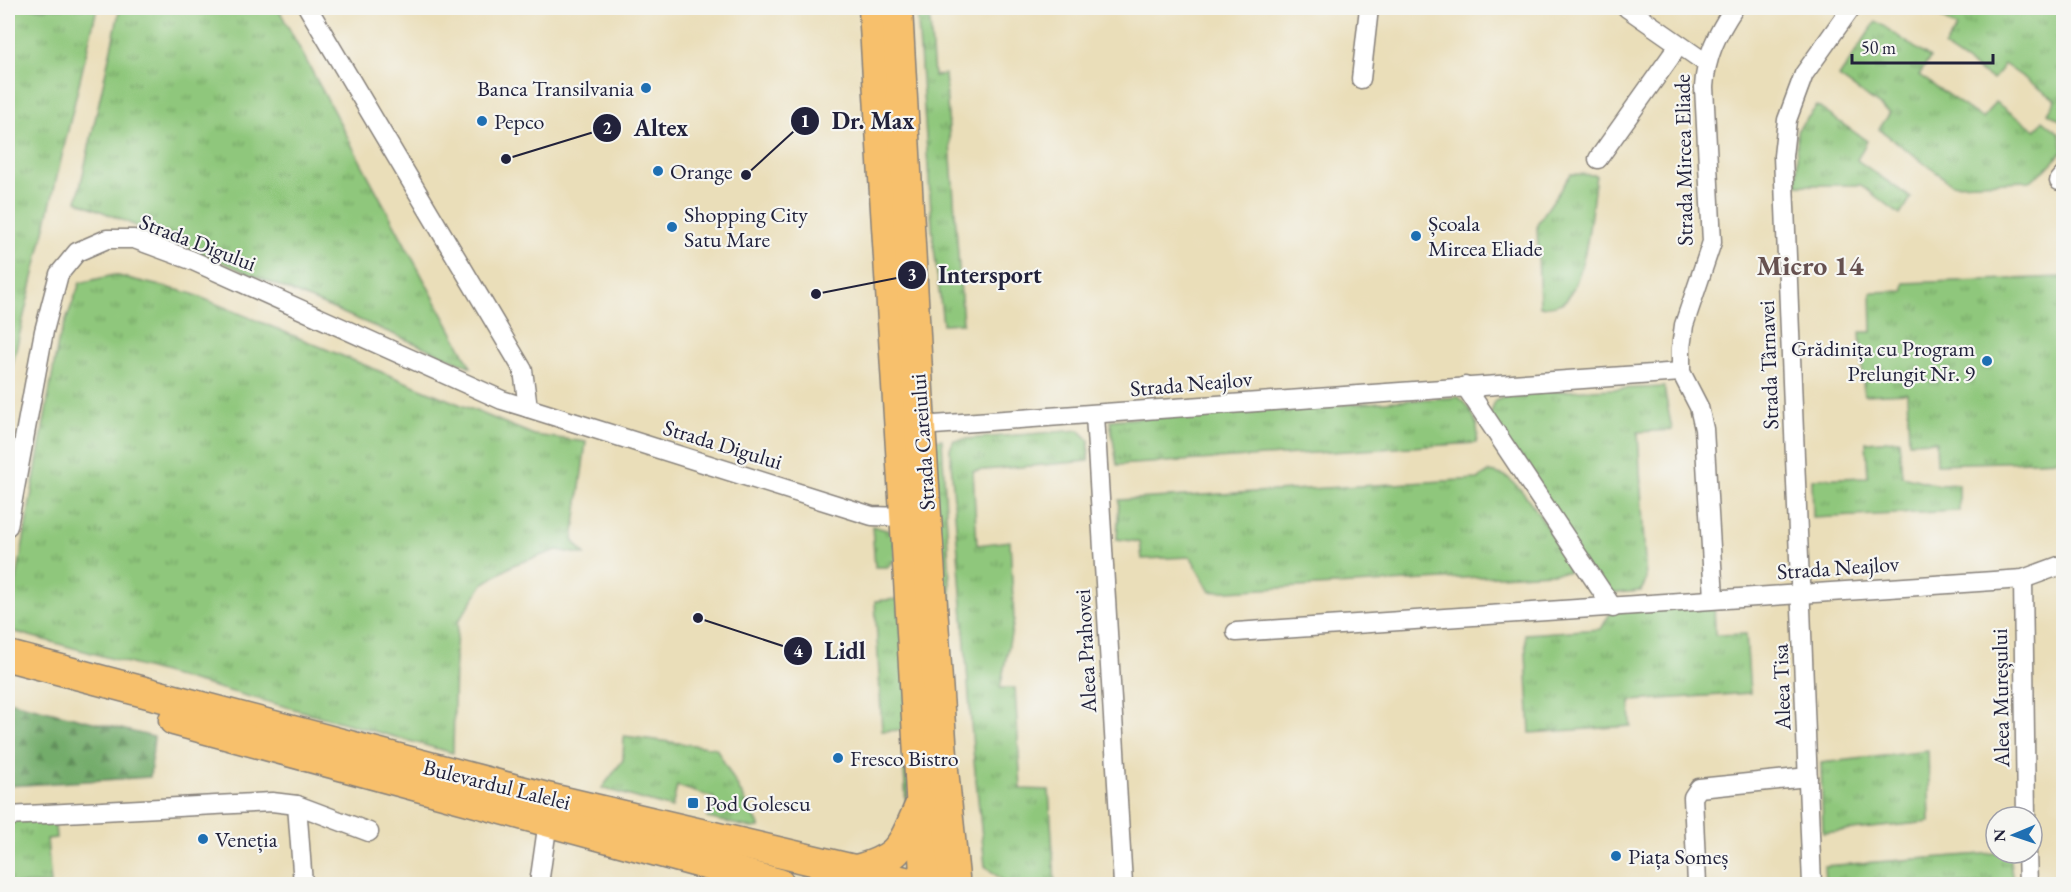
<svg xmlns="http://www.w3.org/2000/svg" width="2071" height="892" font-family="'EB Garamond',serif">
	<style>
		.grass { fill: url(#grass-tufts); stroke: #58745b; stroke-width: 1.5 }
		.forest { fill: url(#forest-firs); stroke: #4a6753; stroke-width: 1.5 }
		.lines { fill: none; stroke-linecap: round; stroke-linejoin: round }
		.street-casing { stroke: #86807a; stroke-width: 21 }
		.primary-casing { stroke: #86807a; stroke-width: 33 }
		.street { stroke: #fff; stroke-width: 18 }
		.primary { stroke: #f7c06c; stroke-width: 30 }
		.poi-dot { fill: #1f6fb2; stroke: #f6f6f2; stroke-width: 2 }
		.labels { text-anchor: middle; stroke-width: 4.5; stroke-linejoin: round; paint-order: stroke }
		.poi-label { font-size: 22px; fill: #22223b; stroke: #f6f6f2; text-anchor: start }
		.street-label { font-size: 22px; fill: #22223b; stroke: #f6f6f2 }
		.district-label { font-size: 28px; font-weight: bold; fill: #665150; stroke: #f6f6f2 }
		.leader { fill: none; stroke: #22223b; stroke-width: 2 }
		.callout-dot { fill: #22223b; stroke: #f6f6f2; stroke-width: 2 }
		.mark-label { font-size: 18px; text-anchor: middle; font-weight: bold; fill: #fff }
		.callout-label { font-size: 24px; text-anchor: middle; font-weight: bold; fill: #22223b; stroke: #f6f6f2; stroke-width: 4.5; stroke-linejoin: round; paint-order: stroke }
	</style>
	<defs>
		<pattern id="grass-tufts" width="24" height="20" patternUnits="userSpaceOnUse" patternTransform="scale(1.5)"><rect width="24" height="20" fill="#8fc77b"/><path d="M3 7l-1-3M5 7V3M7 7l1-3M15 17l-1-3M17 17v-4M19 17l1-3" fill="none" stroke="#74a166"/></pattern>
		<pattern id="forest-firs" width="22" height="20" patternUnits="userSpaceOnUse" patternTransform="scale(1.5)"><rect width="22" height="20" fill="#73ac6b"/><path d="M5 1l3.5 6h-7zM16 11l3.5 6h-7z" fill="#5e8c59"/></pattern>
	</defs>
	<rect width="100%" height="100%" fill="#f6f6f2"/>
	<filter id="ink" filterUnits="userSpaceOnUse"><feTurbulence type="fractalNoise" baseFrequency=".0167" numOctaves="2"/><feDisplacementMap in="SourceGraphic" scale="12" xChannelSelector="R" yChannelSelector="G"/><feConvolveMatrix kernelMatrix="1 2 1 2 8 2 1 2 1" color-interpolation-filters="sRGB"/></filter>
	<filter id="wash" filterUnits="userSpaceOnUse"><feTurbulence type="fractalNoise" baseFrequency=".008" numOctaves="4" result="noise"/><feDisplacementMap in="SourceGraphic" scale="24" xChannelSelector="R" yChannelSelector="G"/><feGaussianBlur stdDeviation="1.35" result="paint"/><feColorMatrix in="noise" values="0 0 0 0 0 0 0 0 0 0 0 0 0 0 0 0 0 1.4 0 .05"/><feComposite in="paint" operator="in"/></filter>
	<g filter="url(#wash)">
		<rect width="100%" height="100%" fill="#eadeb9"/>
		<g class="grass">
			<polygon points="8,8 97,8 8,383"/>
			<polygon points="120,8 278,8 471,367 77,201"/>
			<polygon points="917,8 929,8 934,76 945,74 963,323 943,324 933,239"/>
			<polygon points="1927,8 2050,8 2063,17 2063,122 2048,113 2056,100 2004,64 1993,80 1944,47 1957,28"/>
			<polygon points="1876,21 1930,58 1919,75 1983,119 1995,102 2036,130 2043,120 2060,134 2063,151 2044,171 2029,181 1952,184 1879,129 1890,113 1839,77"/>
			<polygon points="1817,106 1867,141 1857,160 1911,198 1900,215 1861,185 1797,185 1797,131"/>
			<path d="M 1571,174 L 1596,175 C 1591,210 1588,266 1569,296 C 1563,306 1550,306 1540,307 L 1537,224 Z"/>
			<polygon points="114,275 190,293 534,435 586,442 573,540 585,555 557,550 513,565 483,584 458,622 455,658 453,753 8,630 58,342 80,283"/>
			<polygon points="2063,277 2063,460 1937,464 1936,441 1909,442 1907,393 1864,395 1860,332 1872,332 1871,292 1904,291 1904,283"/>
			<polygon points="1664,387 1672,430 1638,432 1646,581 1641,591 1604,594 1489,419 1495,401 1514,393"/>
			<path d="M 1459,397 C 1471,410 1482,425 1476,443 L 1117,465 L 1110,420 Z"/>
			<polygon points="1079,430 1089,440 1088,461 973,471 977,545 1010,541 1014,620 1000,688 1015,688 1021,789 1049,790 1055,884 1007,884 985,866 974,761 950,449 954,440"/>
			<polygon points="942,439 952,620 945,606 928,441"/>
			<polygon points="1899,440 1902,476 1938,485 1959,484 1959,511 1813,518 1812,479 1868,477 1866,442"/>
			<path d="M 1489,472 C 1494,473 1502,474 1507,477 C 1532,496 1557,543 1569,572 L 1210,592 L 1191,557 L 1142,559 L 1140,542 L 1117,539 L 1119,500 L 1478,479 Z"/>
			<polygon points="872,526 894,532 895,560 888,567 875,567"/>
			<polygon points="1714,598 1715,635 1746,634 1750,693 1630,701 1631,726 1530,733 1525,634 1601,629 1613,608"/>
			<polygon points="898,599 914,754 906,807 902,730 882,731 875,601"/>
			<polygon points="624,736 716,748 760,827 752,828 707,818 714,798 677,786 672,808 602,788 623,760"/>
			<polygon points="1928,751 1930,822 1823,833 1821,763"/>
			<polygon points="54,813 56,838 47,839 51,884 8,884 8,815"/>
			<polygon points="1996,853 2009,853 2013,884 1825,884 1824,866"/>
		</g>
		<polygon class="forest" points="8,701 154,737 150,777 8,786"/>
	</g>
	<g filter="url(#ink)">
		<g class="lines">
			<defs>
				<g id="street">
					<polyline points="308,8 523,370 528,408 872,516 904,517"/>
					<polyline points="1627,8 1706,63"/>
					<polyline points="1361,79 1369,8"/>
					<polyline points="1598,159 1679,45"/>
					<polyline points="2059,181 2064,175"/>
					<polyline points="1465,386 1613,608"/>
					<polyline points="1095,415 1123,884"/>
					<polyline points="920,426 1681,372"/>
					<polyline points="8,526 44,331 59,274 77,252 107,239 134,239 191,260 502,400 528,408"/>
					<polyline points="2023,579 2026,817"/>
					<path d="M 1714,598 L 1704,429 L 1699,407 L 1681,372 L 1681,348 L 1684,325 L 1712,242 L 1704,87 C 1706,55 1717,34 1734,8"/>
					<polyline points="1236,632 2023,579 2064,564"/>
					<polyline points="297,805 303,884"/>
					<polyline points="8,816 272,802 297,805 369,832"/>
					<polyline points="2027,853 2028,884"/>
					<polyline points="539,884 548,821"/>
					<polyline points="1697,884 1693,797 1699,788 1808,777"/>
					<polyline points="1812,884 1783,156 1787,120 1804,74 1851,8"/>
				</g>
				<g id="primary">
					<path d="M 874,8 C 890,297 912,587 925,877"/>
					<polyline points="897,8 920,426 943,770 954,877"/>
					<polyline points="8,656 543,797 914,884"/>
					<polyline points="174,720 779,884"/>
					<path d="M 856,870 C 902,858 902,845 921,804"/>
				</g>
			</defs>
			<use href="#street" class="street-casing"/>
			<use href="#primary" class="primary-casing"/>
			<use href="#street" class="street"/>
			<use href="#primary" class="primary"/>
		</g>
	</g>
	<g class="poi-dot">
		<circle cx="646" cy="88" r="6"/>
		<circle cx="482" cy="121" r="6"/>
		<circle cx="658" cy="171" r="6"/>
		<circle cx="672" cy="227" r="6"/>
		<circle cx="1416" cy="236" r="6"/>
		<circle cx="1987" cy="361" r="6"/>
		<circle cx="838" cy="758" r="6"/>
		<rect x="687" y="797" width="12" height="12" rx="3"/>
		<circle cx="203" cy="839" r="6"/>
		<circle cx="1616" cy="856" r="6"/>
	</g>
	<g class="labels">
		<g class="poi-label">
			<text x="634" y="96" text-anchor="end">Banca Transilvania</text>
			<text x="494" y="129">Pepco</text>
			<text x="670" y="179">Orange</text>
			<text x="684" y="222">Shopping City<tspan x="684" dy="25">Satu Mare</tspan></text>
			<text x="1428" y="231">Școala<tspan x="1428" dy="25">Mircea Eliade</tspan></text>
			<text x="1975" y="356" text-anchor="end">Grădinița cu Program<tspan x="1975" dy="25">Prelungit Nr. 9</tspan></text>
			<text x="850" y="766">Fresco Bistro</text>
			<text x="705" y="811">Pod Golescu</text>
			<text x="215" y="847">Veneția</text>
			<text x="1628" y="864">Piața Someș</text>
		</g>
		<g class="street-label">
			<text transform="translate(1683 160) rotate(-91)" y="8">Strada Mircea Eliade</text>
			<text transform="translate(198 242) rotate(21)" y="8">Strada Digului</text>
			<text transform="translate(1768 365) rotate(-92)" y="8">Strada Târnavei</text>
			<text transform="translate(1191 383) rotate(-5)" y="8">Strada Neajlov</text>
			<text transform="translate(922 442) rotate(-94)" y="8">Strada Careiului</text>
			<text transform="translate(723 444) rotate(17)" y="8">Strada Digului</text>
			<text transform="translate(1838 567) rotate(-4)" y="8">Strada Neajlov</text>
			<text transform="translate(1085 651) rotate(-93)" y="8">Aleea Prahovei</text>
			<text transform="translate(1781 687) rotate(-92)" y="8">Aleea Tisa</text>
			<text transform="translate(2000 698) rotate(-91)" y="8">Aleea Mureșului</text>
			<text transform="translate(497 784) rotate(14)" y="8">Bulevardul Lalelei</text>
		</g>
		<g class="district-label">
			<text x="1810" y="275">Micro 14</text>
		</g>
	</g>
	<path class="leader" d="M746 175L805 121M506 159L607 128M816 294L912 275M698 618L798 651"/>
	<g class="callout-dot">
		<circle cx="746" cy="175" r="6"/>
		<circle cx="506" cy="159" r="6"/>
		<circle cx="816" cy="294" r="6"/>
		<circle cx="698" cy="618" r="6"/>
		<circle cx="805" cy="121" r="15"/>
		<circle cx="607" cy="128" r="15"/>
		<circle cx="912" cy="275" r="15"/>
		<circle cx="798" cy="651" r="15"/>
	</g>
	<g class="mark-label">
		<text x="805" y="127">1</text>
		<text x="607" y="134">2</text>
		<text x="912" y="281">3</text>
		<text x="798" y="657">4</text>
	</g>
	<g class="callout-label">
		<text x="873" y="129">Dr. Max</text>
		<text x="661" y="136">Altex</text>
		<text x="990" y="283">Intersport</text>
		<text x="845" y="659">Lidl</text>
	</g>
	<rect width="2071" height="892" fill="none" stroke="#f6f6f2" stroke-width="30"/>
	<g transform="translate(2014 835) rotate(268)"><circle r="28" fill="#f6f6f2" stroke="#a1a1a9" stroke-width="1.5"/>
	<path d="M0-4.5L10 22L0 15L-10 22Z" fill="#1f6fb2"/>
	<text y="-9" font-size="16" font-weight="bold" text-anchor="middle" fill="#22223b">N</text>
	</g>
	<path d="M1852 54v9h141v-9" fill="none" stroke="#22223b" stroke-width="3"/>
	<text x="1861" y="54" font-size="18" fill="#22223b" stroke="#f6f6f2" stroke-width="4.5" paint-order="stroke">50 m</text>
</svg>
